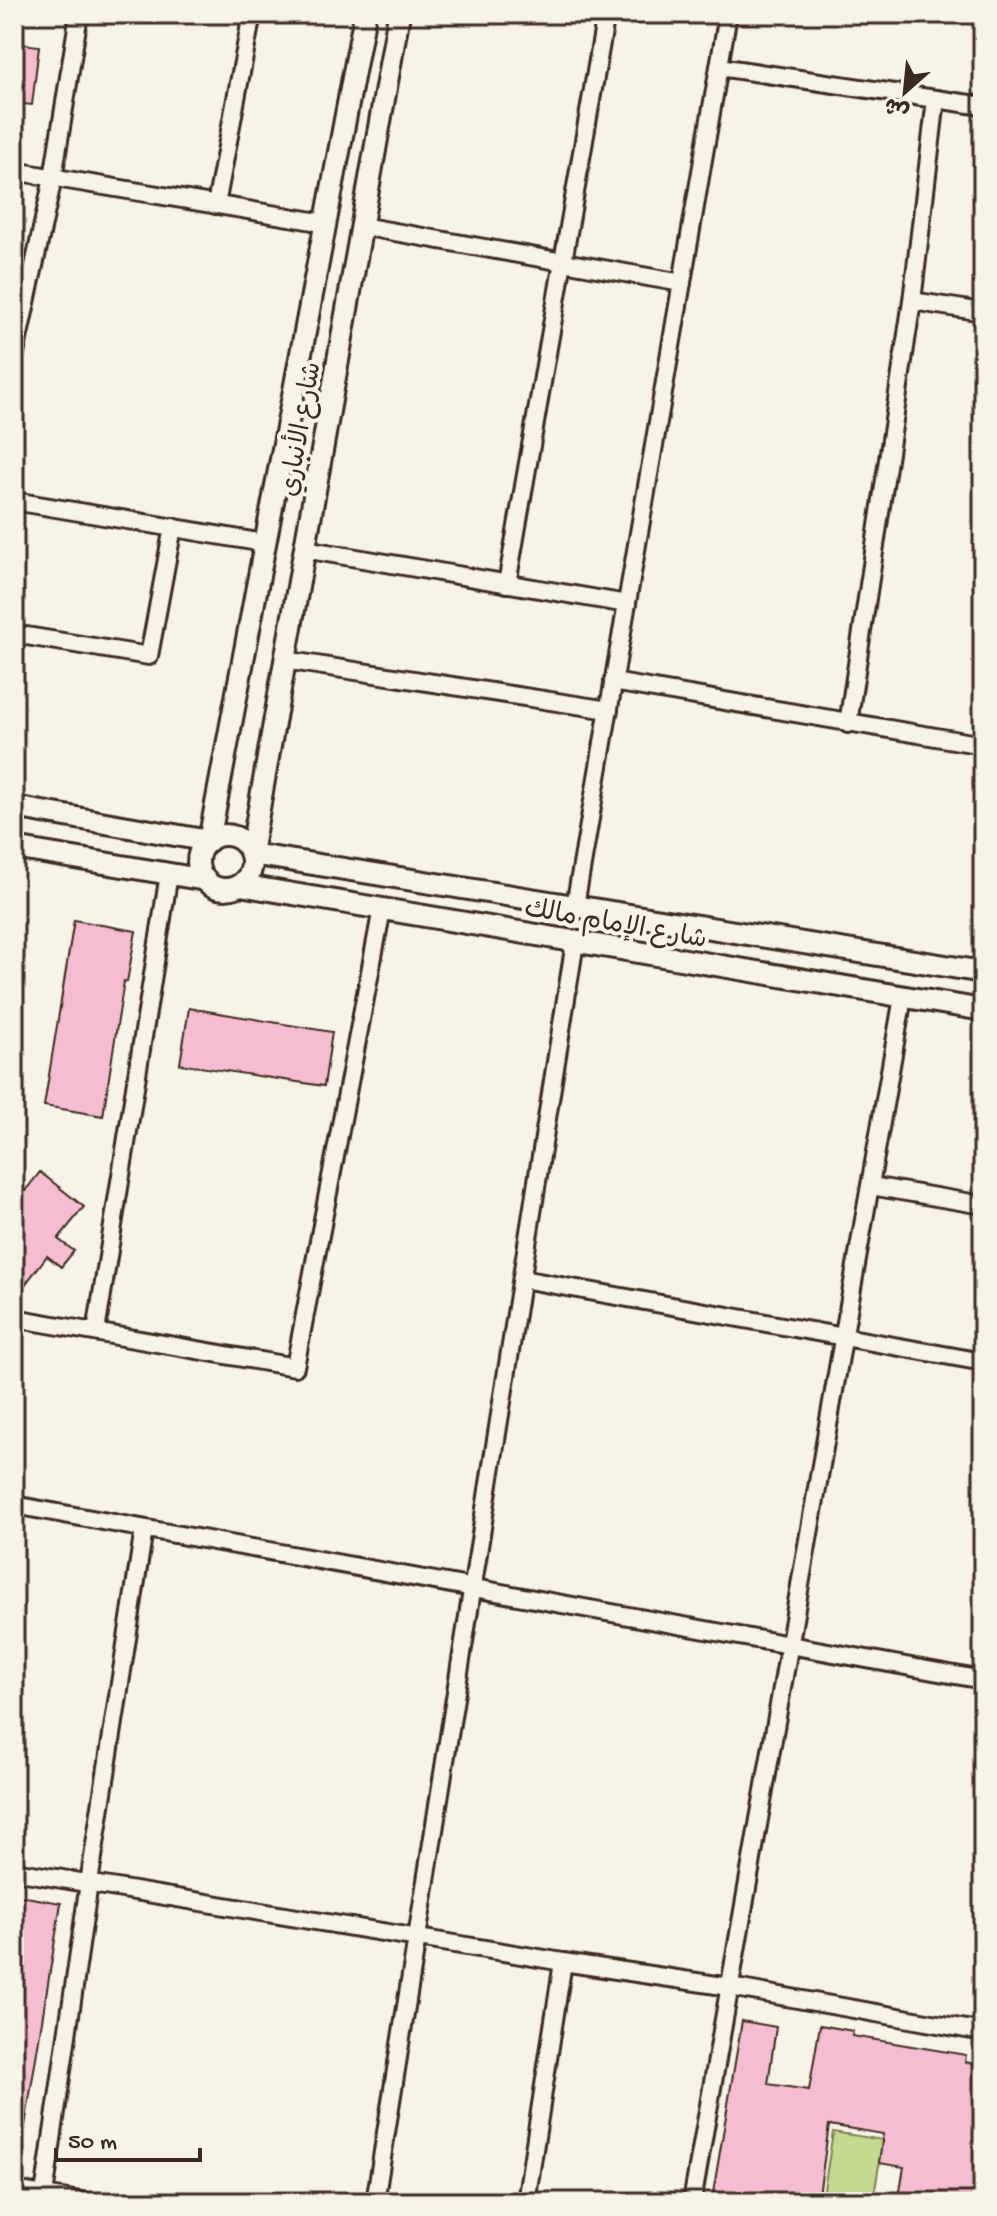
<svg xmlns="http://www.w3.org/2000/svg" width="997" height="2216" font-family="'Gochi Hand','Playpen Sans Arabic',sans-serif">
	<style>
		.green { fill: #c3da90; stroke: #7f8257; stroke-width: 2 }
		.building { fill: #f5bdd2; stroke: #3b2a1e; stroke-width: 2 }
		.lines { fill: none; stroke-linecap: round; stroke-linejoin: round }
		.minor-casing { stroke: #3b2a1e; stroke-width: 22 }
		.tertiary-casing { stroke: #3b2a1e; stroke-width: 26 }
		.minor { stroke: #f7f3e8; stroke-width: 16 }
		.tertiary { stroke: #f7f3e8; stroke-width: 20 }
		.labels { text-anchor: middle; stroke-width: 8; stroke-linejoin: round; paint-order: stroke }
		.street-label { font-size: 26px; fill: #3b2a1e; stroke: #f7f3e8 }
	</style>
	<rect width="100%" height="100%" fill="#f7f3e8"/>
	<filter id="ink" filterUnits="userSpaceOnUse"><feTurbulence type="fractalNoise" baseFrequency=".0125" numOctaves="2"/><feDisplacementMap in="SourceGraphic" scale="16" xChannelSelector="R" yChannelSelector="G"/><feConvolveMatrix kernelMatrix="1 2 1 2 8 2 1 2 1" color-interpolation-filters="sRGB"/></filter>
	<g filter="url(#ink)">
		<polygon class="green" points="833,2132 883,2140 873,2202 822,2202"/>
		<g class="building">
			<polygon points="14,43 39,46 32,105 14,103"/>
			<polygon points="74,920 136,931 127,982 124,981 103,1116 44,1106"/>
			<polygon points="189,1008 332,1032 324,1086 180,1064"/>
			<polygon points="40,1172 84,1207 58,1239 74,1251 61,1267 47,1256 14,1299 14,1205"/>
			<polygon points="14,1895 61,1903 23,2138 14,2137"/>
			<polygon points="742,2021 776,2027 768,2084 809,2090 820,2025 853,2031 852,2036 966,2055 965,2062 983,2065 983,2202 930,2202 899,2197 904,2167 879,2163 883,2134 829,2125 818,2202 735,2202 712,2199"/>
		</g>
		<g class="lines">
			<defs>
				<g id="minor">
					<polyline points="719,67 983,106"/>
					<polyline points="14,171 325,223"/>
					<polyline points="216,205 252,14"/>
					<polyline points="361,226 682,283"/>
					<polyline points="912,301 983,312"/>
					<polyline points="14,358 53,178 79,14"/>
					<polyline points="14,501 264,543"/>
					<polyline points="304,549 627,604"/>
					<polyline points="507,584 606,14"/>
					<polyline points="14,634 149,656 173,527"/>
					<polyline points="284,660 609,710"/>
					<polyline points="613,682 983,745"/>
					<polyline points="848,724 912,301 936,99"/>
					<polyline points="575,906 728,14"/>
					<polyline points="871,1186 983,1205"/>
					<polyline points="522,1279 983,1362"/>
					<polyline points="14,1318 295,1367 382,909"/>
					<polyline points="96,1332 169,874"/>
					<polyline points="14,1505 983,1680"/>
					<polyline points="14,1871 563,1962 526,2202"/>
					<polyline points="563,1962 730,1987 983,2032"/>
					<polyline points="14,2190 86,2202"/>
					<polyline points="43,2202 89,1883 144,1529"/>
					<polyline points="375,2202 575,942"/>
					<polyline points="692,2202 903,997"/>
				</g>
				<g id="tertiary">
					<polyline points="399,14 251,854 983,972"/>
					<polyline points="14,807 209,841 365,14"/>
					<circle cx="225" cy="862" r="27"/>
					<polyline points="14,848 206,880"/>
					<polyline points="240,885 983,1010"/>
				</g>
			</defs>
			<use href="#minor" class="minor-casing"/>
			<use href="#tertiary" class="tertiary-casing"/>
			<use href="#minor" class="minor"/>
			<use href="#tertiary" class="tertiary"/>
		</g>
	</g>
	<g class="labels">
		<g class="street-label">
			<text transform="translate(299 429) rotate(-80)" y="9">شارع الأنباري</text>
			<text transform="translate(616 922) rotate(10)" y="9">شارع الإمام مالك</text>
		</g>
	</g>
	<rect width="997" height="2216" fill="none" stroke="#f7f3e8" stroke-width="48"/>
	<rect x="24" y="24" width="949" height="2168" fill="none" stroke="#3b2a1e" stroke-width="3" filter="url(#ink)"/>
	<g transform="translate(905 92) rotate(207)" stroke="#f7f3e8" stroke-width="6" paint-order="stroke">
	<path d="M0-6L14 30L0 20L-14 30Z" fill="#3b2a1e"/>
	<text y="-12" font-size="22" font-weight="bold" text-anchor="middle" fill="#3b2a1e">ش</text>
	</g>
	<path d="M56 2148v12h144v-12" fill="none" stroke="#3b2a1e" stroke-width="4"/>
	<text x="68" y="2148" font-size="24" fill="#3b2a1e" stroke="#f7f3e8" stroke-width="6" paint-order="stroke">50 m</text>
</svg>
